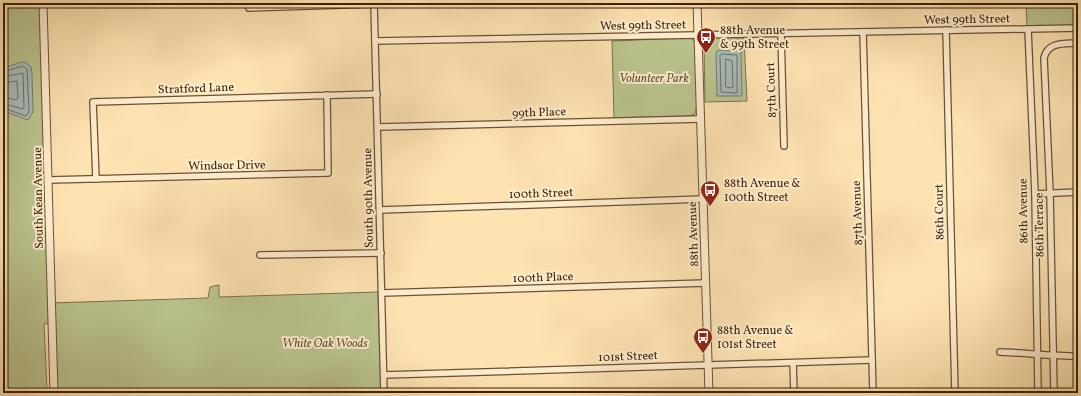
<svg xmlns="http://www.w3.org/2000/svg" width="1081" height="396" font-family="Vollkorn,serif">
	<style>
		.green { fill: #bbc58f; stroke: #7a734c; fill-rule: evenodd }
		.water { fill: #a6bbb9; stroke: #7a7d73 }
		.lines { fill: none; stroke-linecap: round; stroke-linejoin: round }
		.shore { stroke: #706e62; stroke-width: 1 }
		.minor-casing { stroke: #6a5234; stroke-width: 8 }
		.tertiary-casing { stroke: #6a5234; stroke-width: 9 }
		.minor { stroke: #feedcd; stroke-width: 5.5 }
		.tertiary { stroke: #feedcd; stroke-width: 7 }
		.labels { text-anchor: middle; stroke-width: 4; stroke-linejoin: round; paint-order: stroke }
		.street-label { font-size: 12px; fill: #39210a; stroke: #feedcd }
		.poi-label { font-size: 12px; fill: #39210a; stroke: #feedcd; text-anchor: start }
		.park-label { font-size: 12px; font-style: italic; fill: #605232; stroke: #feedcd }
	</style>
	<rect width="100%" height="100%" fill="#fee3b2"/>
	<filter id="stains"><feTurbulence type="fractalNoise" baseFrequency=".005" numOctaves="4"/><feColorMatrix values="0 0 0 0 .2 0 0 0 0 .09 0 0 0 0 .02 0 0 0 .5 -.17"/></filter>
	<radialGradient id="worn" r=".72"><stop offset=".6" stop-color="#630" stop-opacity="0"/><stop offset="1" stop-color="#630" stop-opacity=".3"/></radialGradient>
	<g class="green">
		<path d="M 3,3 L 43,3 L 50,303 L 208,298 L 210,287 L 219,285 L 219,297 L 378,292 L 381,393 L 3,393 ZM 52,323 L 54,390 L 47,390 L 44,324 Z"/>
		<polygon points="1026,3 1078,3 1078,25 1027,26"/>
		<polygon points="686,38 693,39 695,45 697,105 695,114 689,116 614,118 612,41"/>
		<path d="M 744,38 L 747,101 L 705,102 L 704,45 C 710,34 733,38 744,38 Z"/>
	</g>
	<g class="water">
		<polygon points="719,50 741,51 742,96 717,96 716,54 717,51"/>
		<polygon points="20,62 25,62 31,67 32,74 33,112 28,120 3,111 3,69"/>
	</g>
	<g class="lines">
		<g class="shore">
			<polygon points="722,54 737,55 737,93 721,92 720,56"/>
			<polygon points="726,59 732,61 733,86 732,88 726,87"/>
			<polyline points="3,72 22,66 27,69 29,111 26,116 3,108"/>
			<polyline points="3,77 23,73 24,108 22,109 3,103"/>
			<polyline points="3,83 17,81 18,98 16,100 3,97"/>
		</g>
		<defs>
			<g id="minor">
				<polyline points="374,3 384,393"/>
				<polyline points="249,8 375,4"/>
				<polyline points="1028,29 1035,194 1038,393"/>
				<polyline points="946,30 955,393"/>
				<polyline points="863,32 873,393"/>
				<polyline points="781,33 784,146"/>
				<polyline points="375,41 1078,28"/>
				<polyline points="378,127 701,119"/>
				<polyline points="96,179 93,102 377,94"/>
				<polyline points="49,180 328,173 327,95"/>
				<polyline points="1035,194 1078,192"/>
				<polyline points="380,210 703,199"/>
				<polyline points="260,255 381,253"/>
				<polyline points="382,293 706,283"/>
				<path d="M 1000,352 C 1027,353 1052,356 1078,356"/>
				<polyline points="793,363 794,393"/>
				<polyline points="384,375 872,360"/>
				<path d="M 1054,393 L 1050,193 L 1044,58 C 1048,41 1065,44 1078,43"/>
			</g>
			<g id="tertiary">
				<polyline points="43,3 54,393"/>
				<polyline points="697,3 709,393"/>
			</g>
		</defs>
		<use href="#minor" class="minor-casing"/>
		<use href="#tertiary" class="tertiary-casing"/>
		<use href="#minor" class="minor"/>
		<use href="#tertiary" class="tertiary"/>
	</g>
	<defs>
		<symbol id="bus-pin" viewBox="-11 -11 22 30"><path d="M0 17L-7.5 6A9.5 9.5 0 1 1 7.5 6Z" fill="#8f2418" stroke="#feedcd"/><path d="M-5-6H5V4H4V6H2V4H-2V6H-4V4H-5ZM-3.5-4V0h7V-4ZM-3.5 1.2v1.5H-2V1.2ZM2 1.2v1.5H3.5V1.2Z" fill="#fff"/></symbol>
	</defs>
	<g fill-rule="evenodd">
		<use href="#bus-pin" x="695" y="26" width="22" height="30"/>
		<use href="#bus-pin" x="699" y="179" width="22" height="30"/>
		<use href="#bus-pin" x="692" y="326" width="22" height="30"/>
	</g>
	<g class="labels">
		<g class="street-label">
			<text transform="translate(967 19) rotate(-1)" y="4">West 99th Street</text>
			<text transform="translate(643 25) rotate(-1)" y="4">West 99th Street</text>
			<text transform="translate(196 88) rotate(-2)" y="4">Stratford Lane</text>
			<text transform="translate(771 90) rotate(-92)" y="4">87th Court</text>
			<text transform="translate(539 112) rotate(-2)" y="4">99th Place</text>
			<text transform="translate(227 165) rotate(-1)" y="4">Windsor Drive</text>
			<text transform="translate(541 193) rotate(-2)" y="4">100th Street</text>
			<text transform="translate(38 198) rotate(-91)" y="4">South Kean Avenue</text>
			<text transform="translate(368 198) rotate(-91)" y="4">South 90th Avenue</text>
			<text transform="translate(1023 211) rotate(-91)" y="4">86th Avenue</text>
			<text transform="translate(939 212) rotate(-91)" y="4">86th Court</text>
			<text transform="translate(857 213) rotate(-92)" y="4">87th Avenue</text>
			<text transform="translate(1039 225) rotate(-91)" y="4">86th Terrace</text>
			<text transform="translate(693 234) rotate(-92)" y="4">88th Avenue</text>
			<text transform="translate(543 277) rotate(-2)" y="4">100th Place</text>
			<text transform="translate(628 356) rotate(-2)" y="4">101st Street</text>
		</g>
		<g class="poi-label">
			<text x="720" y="34">88th Avenue<tspan x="720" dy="14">&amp; 99th Street</tspan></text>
			<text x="724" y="187">88th Avenue &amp;<tspan x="724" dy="14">100th Street</tspan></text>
			<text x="717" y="334">88th Avenue &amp;<tspan x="717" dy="14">101st Street</tspan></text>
		</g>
		<g class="park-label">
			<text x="654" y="82">Volunteer Park</text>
			<text x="325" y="347">White Oak Woods</text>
		</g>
	</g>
	<rect width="1081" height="396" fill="none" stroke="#fee3b2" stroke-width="16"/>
	<rect x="4" y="4" width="1073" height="388" fill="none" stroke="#39210a" stroke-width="2"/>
	<rect x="8" y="8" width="1065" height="380" fill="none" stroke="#39210a"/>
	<rect width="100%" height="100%" filter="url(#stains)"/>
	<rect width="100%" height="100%" fill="url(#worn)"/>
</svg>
